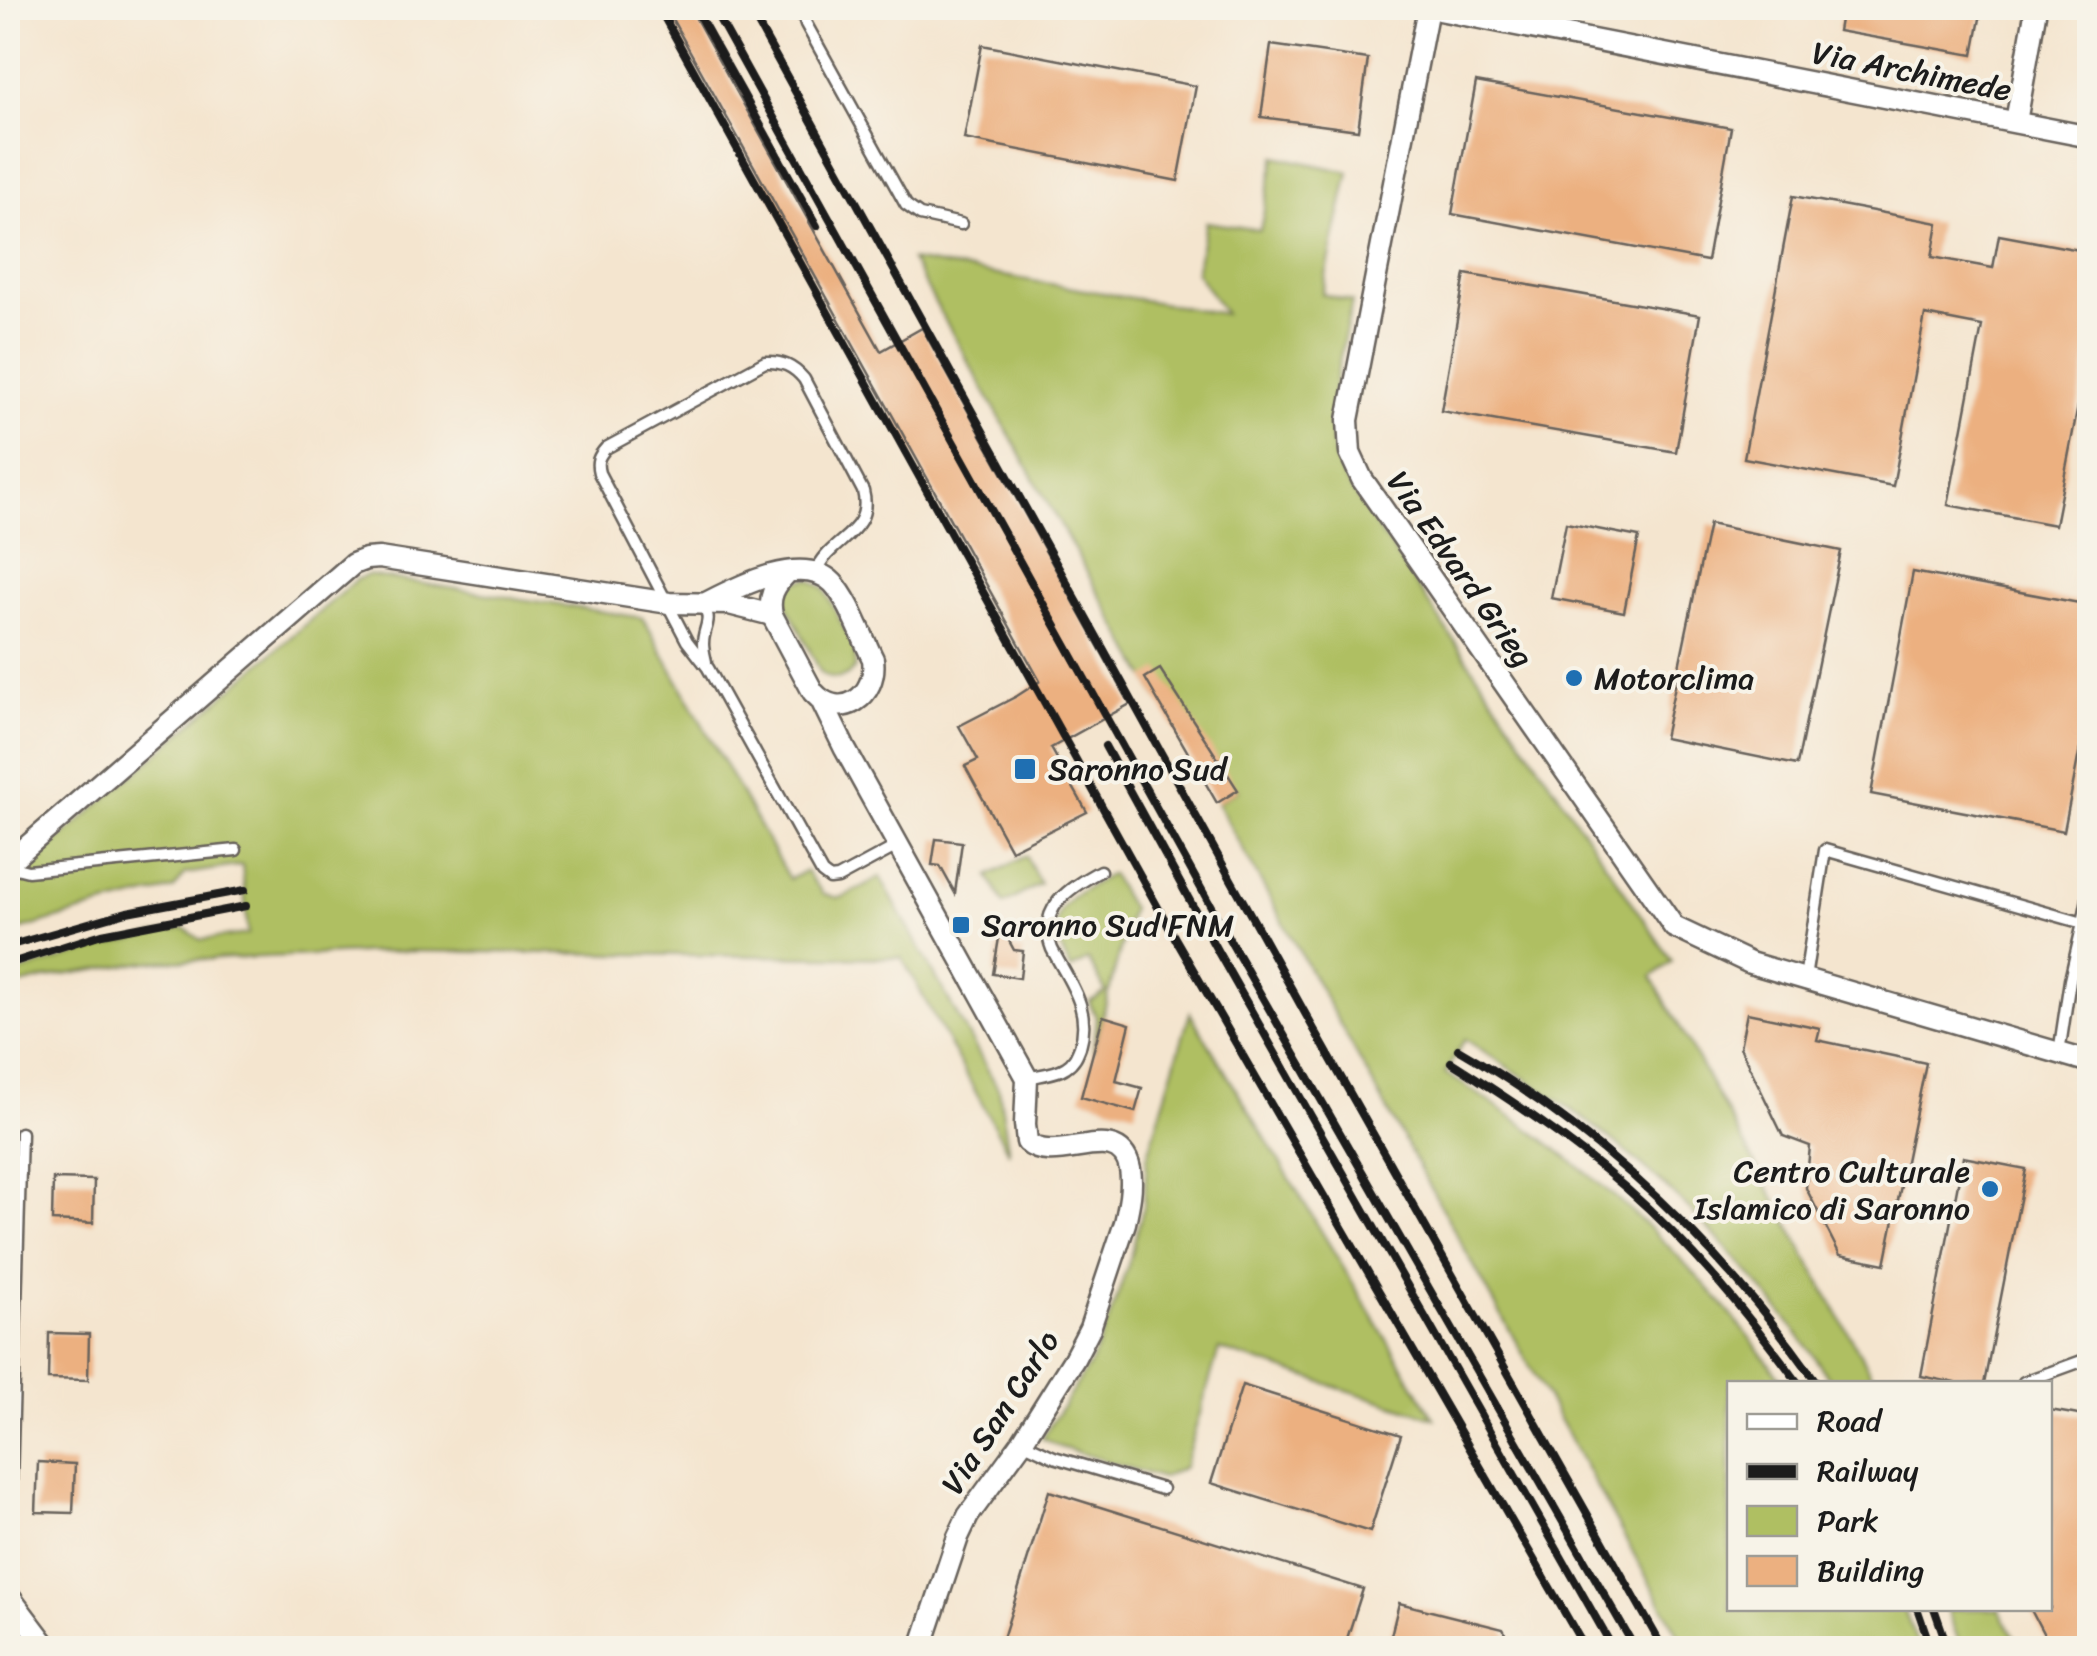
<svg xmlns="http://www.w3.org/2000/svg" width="2097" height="1656" font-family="Sriracha,sans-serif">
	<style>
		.green { fill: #afbf62; stroke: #666e3f; stroke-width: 2.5 }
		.building { fill: #ecb080 }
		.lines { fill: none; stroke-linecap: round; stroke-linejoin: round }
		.service-casing { stroke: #68625b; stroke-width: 15 }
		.minor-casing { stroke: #68625b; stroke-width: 25 }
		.service { stroke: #fff; stroke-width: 10 }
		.minor { stroke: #fff; stroke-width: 20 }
		.rail { stroke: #1c1c1c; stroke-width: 8 }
		.poi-dot { fill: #1f6fb2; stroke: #f7f3e8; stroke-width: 4 }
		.labels { text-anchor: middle; stroke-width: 8; stroke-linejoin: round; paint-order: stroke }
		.street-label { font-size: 32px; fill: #1c1c1c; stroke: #f7f3e8 }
		.poi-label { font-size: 32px; fill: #1c1c1c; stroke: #f7f3e8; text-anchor: start }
	</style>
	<rect width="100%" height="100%" fill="#f7f3e8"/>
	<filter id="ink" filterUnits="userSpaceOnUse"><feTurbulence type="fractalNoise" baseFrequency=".01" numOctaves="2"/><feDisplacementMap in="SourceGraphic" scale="20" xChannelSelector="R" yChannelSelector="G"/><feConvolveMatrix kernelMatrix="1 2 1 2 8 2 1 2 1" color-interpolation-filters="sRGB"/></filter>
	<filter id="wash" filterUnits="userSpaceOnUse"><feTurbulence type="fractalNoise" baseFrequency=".0048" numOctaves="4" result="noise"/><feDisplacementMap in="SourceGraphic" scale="40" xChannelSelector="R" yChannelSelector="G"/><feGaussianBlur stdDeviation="2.25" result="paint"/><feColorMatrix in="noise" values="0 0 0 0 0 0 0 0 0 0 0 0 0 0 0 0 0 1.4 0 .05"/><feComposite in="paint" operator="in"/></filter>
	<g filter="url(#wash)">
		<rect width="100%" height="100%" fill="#f4e5cf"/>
		<g class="green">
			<path d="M 1275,156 L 1349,172 L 1322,294 L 1352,302 C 1344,345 1323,412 1334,454 C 1336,464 1342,474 1347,483 L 1672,961 L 1652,977 L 1876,1383 L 1832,1383 C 1768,1285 1675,1185 1580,1116 C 1543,1089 1503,1064 1465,1039 L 1445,1073 C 1577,1154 1695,1255 1783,1383 L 1730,1384 L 1730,1608 L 1904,1609 L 1919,1648 L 1686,1648 L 1217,803 L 1238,790 L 1160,702 L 911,260 L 1225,314 L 1196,272 L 1206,222 L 1260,230 Z"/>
			<path d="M 368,575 L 643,618 L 789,879 L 806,871 L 823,894 L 839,898 L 845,896 L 880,877 L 999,1090 L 1009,1153 L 902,958 L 408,951 L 146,962 L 57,976 L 8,988 L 8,976 C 66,956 124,941 184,928 L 201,940 L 248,934 L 242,865 L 185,874 L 174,889 L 98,907 L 8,933 L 8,884 L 357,579 Z"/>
			<path d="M 810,579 L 824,588 L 855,650 L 855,668 C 847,679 832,682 821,673 L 785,601 C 784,584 795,580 810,579 Z"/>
			<polygon points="1026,856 1040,884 1004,904 989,876"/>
			<path d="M 1111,874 L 1131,909 L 1093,1052 L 1096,1017 L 1089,1002 L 1106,992 L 1088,960 L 1071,969 C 1038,912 1064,900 1111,874 Z"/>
			<polygon points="1190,1013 1434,1418 1219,1349 1184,1467 1162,1478 1060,1447 1042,1438 1091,1362 1108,1322 1128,1265 1144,1205 1147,1158"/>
			<polygon points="1947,1609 1999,1609 2020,1648 1961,1648"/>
		</g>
		<g id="blocks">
			<g class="building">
				<polygon points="666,8 690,8 881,351 922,328 1130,704 1051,748 1087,812 1011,850 965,766 978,760 959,726 1017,696 1040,681"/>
				<polygon points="1842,8 1982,8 1973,55 1838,31"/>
				<polygon points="982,45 1196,86 1178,181 964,139"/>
				<polygon points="1271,45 1368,59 1358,130 1261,117"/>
				<polygon points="1476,82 1731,128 1707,261 1452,214"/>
				<polygon points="1793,196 1938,223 1932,257 1993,268 1999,235 2090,252 2090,344 2055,525 1948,505 1982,326 1925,315 1893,486 1744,458"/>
				<polygon points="1465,274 1700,315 1676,452 1441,411"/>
				<polygon points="1566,523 1639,537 1624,612 1551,598"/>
				<polygon points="1709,524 1841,551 1797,765 1664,738"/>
				<polygon points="1913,572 2090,605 2090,696 2064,831 1871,794"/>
				<polygon points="1160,669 1238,790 1217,803 1145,678"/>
				<polygon points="936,839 962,842 955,893 940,866 932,865"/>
				<polygon points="1001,926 1014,950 1023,951 1020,978 993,974"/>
				<polygon points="1747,1013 1820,1028 1817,1040 1926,1063 1885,1264 1840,1255 1806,1188 1810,1146 1783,1136 1740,1047"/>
				<polygon points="1103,1016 1130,1024 1116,1081 1142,1088 1135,1112 1081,1097"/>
				<polygon points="1963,1157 2026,1169 1984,1384 1961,1384 1921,1376"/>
				<polygon points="53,1179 94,1180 93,1223 52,1221"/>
				<polygon points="49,1333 89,1334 88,1380 48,1379"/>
				<polygon points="1242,1385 1401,1435 1370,1532 1211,1483"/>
				<polygon points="2050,1410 2090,1417 2086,1448 2090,1448 2090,1648 2051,1648 2030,1608 2050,1608"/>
				<polygon points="38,1462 75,1464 73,1513 36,1512"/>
				<polygon points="1049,1491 1363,1589 1344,1648 1000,1648"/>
				<polygon points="1399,1603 1503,1629 1514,1648 1388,1648"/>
			</g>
		</g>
	</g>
	<g filter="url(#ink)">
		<use href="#blocks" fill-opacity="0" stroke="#68625b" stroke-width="2.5"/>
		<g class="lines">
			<defs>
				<g id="service">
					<polyline points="801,8 806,24 906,205 920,215 961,224"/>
					<path d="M 816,572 C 829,538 874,534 863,491 L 804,379 C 793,366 782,361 765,362 L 606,448 C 598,457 596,462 599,473 L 687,641 L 708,668 L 822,873 L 830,879 L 838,878 L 899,845"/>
					<path d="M 699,604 C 716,618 703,626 703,644 C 703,650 705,657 706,662"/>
					<polyline points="8,866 28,871 236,850"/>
					<polyline points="2083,923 2090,889"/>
					<polyline points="1805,978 1825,850 2083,923 2070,980 2059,1053"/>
					<path d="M 1027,1078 C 1039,1075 1056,1074 1066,1067 C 1074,1062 1077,1055 1080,1047 C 1092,1008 1069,982 1052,949 C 1036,908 1069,888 1100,871"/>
					<polyline points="2024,1382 2090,1358"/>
					<polyline points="1022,1442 1054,1457 1162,1489"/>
					<polyline points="8,1535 10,1517 21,1133"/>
				</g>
				<g id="minor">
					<polyline points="1428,8 1348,420 1350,453 1362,479 1674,927 1750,963 2090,1062"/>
					<polyline points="1429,8 2090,137"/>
					<polyline points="2016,122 2036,8"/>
					<path d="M 708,602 C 739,586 803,553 833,583 C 849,600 862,637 873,659 C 878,696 841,723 813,692 L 772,615 C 768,597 774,586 787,573"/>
					<path d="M 822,702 L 845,749 L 1027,1078 L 1025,1124 L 1027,1142 C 1055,1169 1119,1117 1130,1169 C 1133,1187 1129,1205 1125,1223 L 1090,1328 L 1074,1359 L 1022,1442 L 968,1516 L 958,1537 L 921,1648"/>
					<polyline points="8,863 353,564 366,559 379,558 669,603 729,604 772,615"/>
					<polyline points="8,1595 48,1648"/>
				</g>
			</defs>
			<use href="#service" class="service-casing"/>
			<use href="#minor" class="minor-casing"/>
			<use href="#service" class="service"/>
			<use href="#minor" class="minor"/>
			<g class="rail">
				<polyline points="659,8 1175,938 1585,1648"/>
				<polyline points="695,8 817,226"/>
				<polyline points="713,8 1233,946 1635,1648"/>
				<polyline points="749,8 1311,1024 1663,1648"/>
				<polyline points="1105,746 1218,952 1613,1648"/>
				<polyline points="8,946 127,912 245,890"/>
				<polyline points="8,964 102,934 246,906"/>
				<path d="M 1458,1049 C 1603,1133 1721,1247 1818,1384"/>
				<path d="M 1451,1062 C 1511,1100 1571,1140 1626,1188 C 1692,1246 1747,1313 1799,1384"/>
				<polyline points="1917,1608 1931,1648"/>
				<polyline points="1934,1608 1948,1648"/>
			</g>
		</g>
	</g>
	<g class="poi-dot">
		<circle cx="1574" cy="678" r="10"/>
		<rect x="1013" y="757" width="24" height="24" rx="5"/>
		<rect x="951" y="915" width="20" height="20" rx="5"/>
		<circle cx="1990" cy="1189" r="10"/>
	</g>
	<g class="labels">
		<g class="street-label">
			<text transform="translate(1912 71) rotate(11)" y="11">Via Archimede</text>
			<text transform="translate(1461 569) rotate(55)" y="11">Via Edvard Grieg</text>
			<text transform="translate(1000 1412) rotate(-57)" y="11">Via San Carlo</text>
		</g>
		<g class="poi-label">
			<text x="1594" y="689">Motorclima</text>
			<text x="1048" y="780">Saronno Sud</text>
			<text x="981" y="936">Saronno Sud FNM</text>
			<text x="1970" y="1182" text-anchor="end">Centro Culturale<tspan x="1970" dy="37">Islamico di Saronno</tspan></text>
		</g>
	</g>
	<rect width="2097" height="1656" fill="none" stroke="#f7f3e8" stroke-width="40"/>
	<rect x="1727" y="1381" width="325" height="230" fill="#f7f3e8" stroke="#9f9d96" stroke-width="2.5"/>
	<rect x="1747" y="1414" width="50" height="15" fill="#ffffff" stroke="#9f9d96" stroke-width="2.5"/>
	<text x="1817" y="1431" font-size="30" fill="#1c1c1c">Road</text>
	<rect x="1747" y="1464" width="50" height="15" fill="#1c1c1c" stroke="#9f9d96" stroke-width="2.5"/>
	<text x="1817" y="1481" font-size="30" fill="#1c1c1c">Railway</text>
	<rect x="1747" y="1506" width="50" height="30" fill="#afbf62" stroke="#9f9d96" stroke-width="2.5"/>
	<text x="1817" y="1531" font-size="30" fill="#1c1c1c">Park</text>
	<rect x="1747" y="1556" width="50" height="30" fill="#ecb080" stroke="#9f9d96" stroke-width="2.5"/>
	<text x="1817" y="1581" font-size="30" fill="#1c1c1c">Building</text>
</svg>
